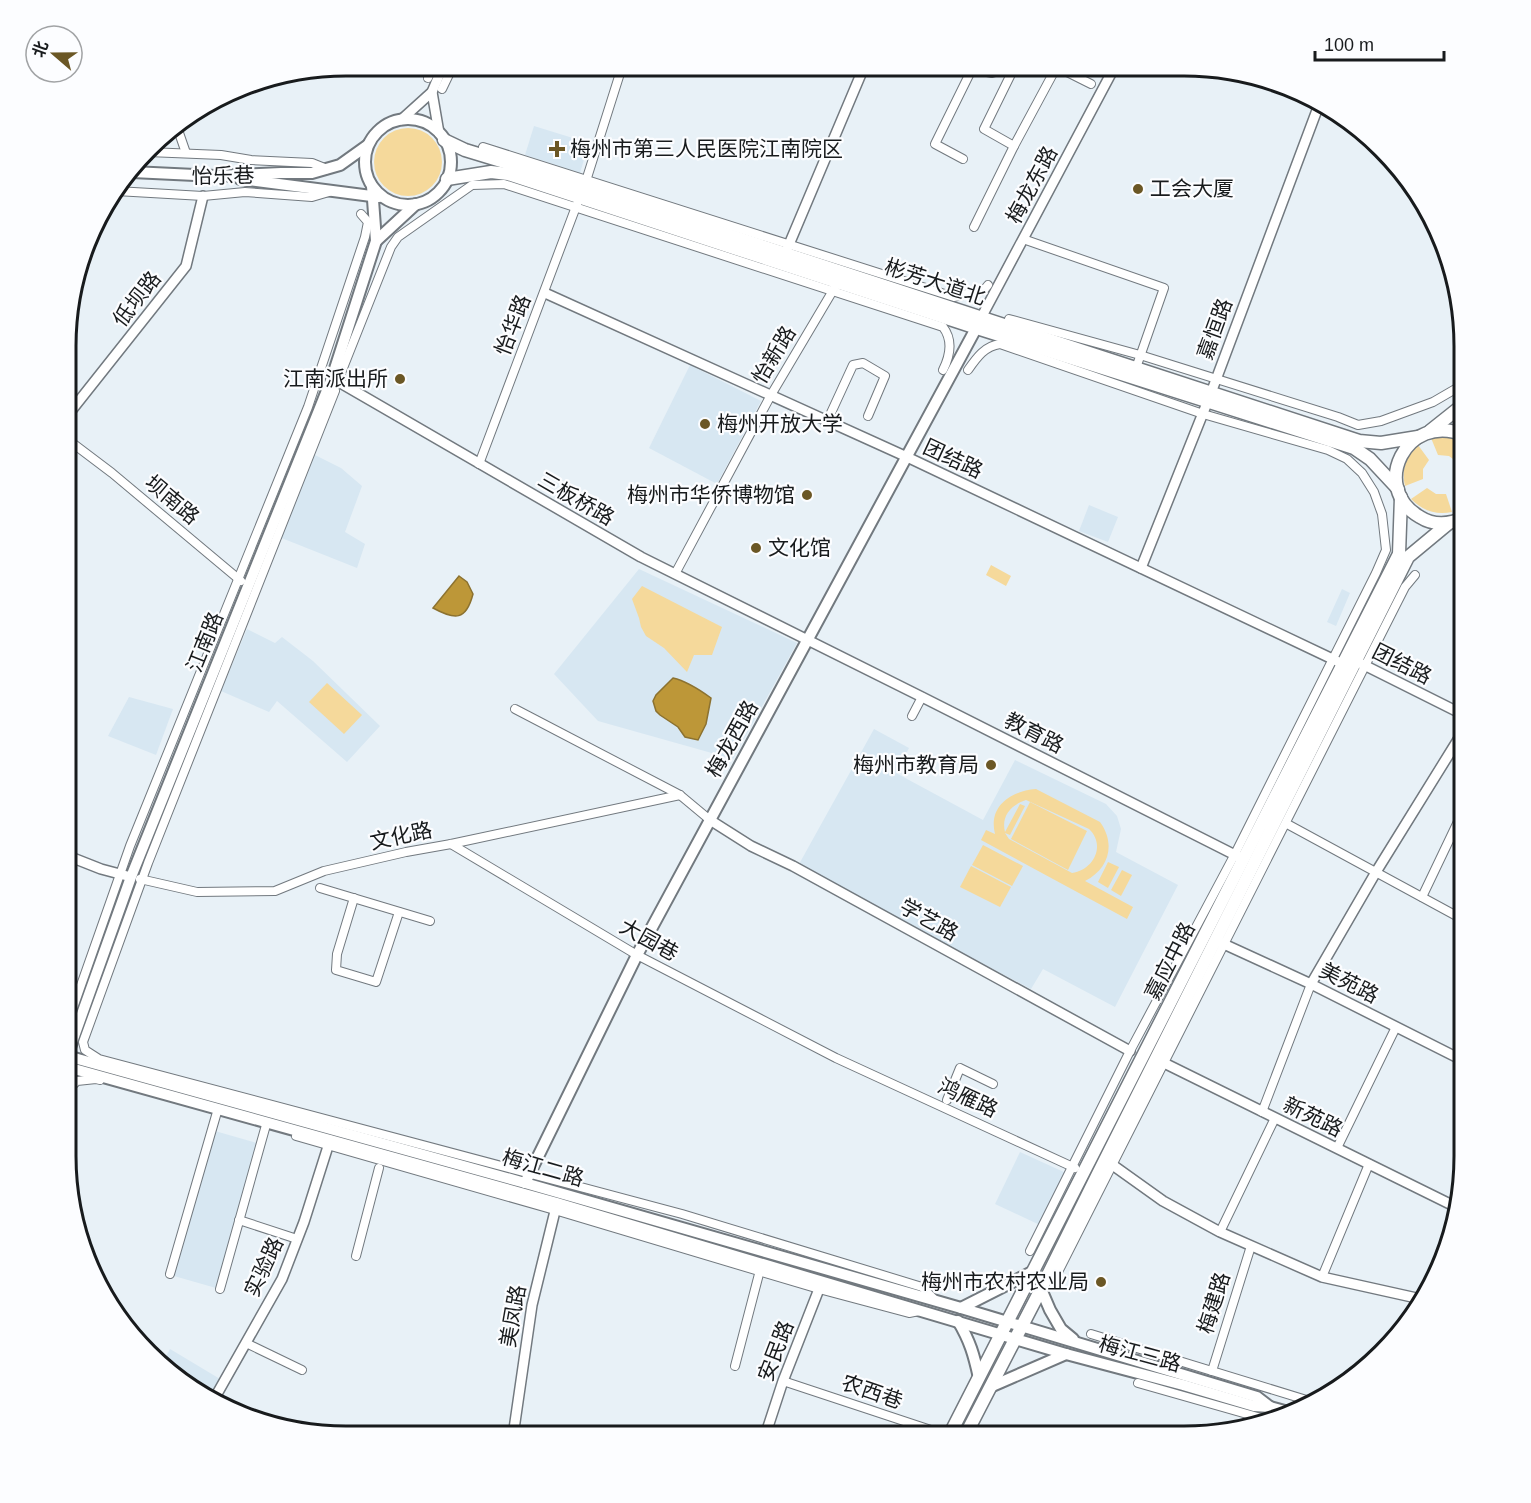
<svg xmlns="http://www.w3.org/2000/svg" width="1531" height="1503" font-family="Arial,'Noto Sans SC',sans-serif">
	<style>
		.built { fill: #d7e7f2 }
		.green { fill: #f5d99b; fill-rule: evenodd }
		.water { fill: #bd9738; stroke: #8c7230; stroke-width: 1.5 }
		.lines { fill: none; stroke-linecap: round; stroke-linejoin: round }
		.minor-casing { stroke: #72797f; stroke-width: 10 }
		.tertiary-casing { stroke: #72797f; stroke-width: 12 }
		.secondary-casing { stroke: #72797f; stroke-width: 14 }
		.primary-casing { stroke: #72797f; stroke-width: 15 }
		.minor { stroke: #fff; stroke-width: 8 }
		.tertiary { stroke: #fff; stroke-width: 9 }
		.secondary { stroke: #fff; stroke-width: 10 }
		.primary { stroke: #fff; stroke-width: 12 }
		.poi-dot { fill: #6b5725; stroke: #fcfdff; stroke-width: 2 }
		.labels { text-anchor: middle; stroke-width: 4.5; stroke-linejoin: round; paint-order: stroke }
		.poi-label { font-size: 21px; fill: #181b1d; stroke: #fcfdff; text-anchor: start }
		.street-label { font-size: 21px; fill: #181b1d; stroke: #fcfdff }
		.rim { fill: none; stroke: #181b1d; stroke-width: 3 }
	</style>
	<rect width="100%" height="100%" fill="#e8f1f7"/>
	<g class="built">
		<polygon points="534,126 589,143 580,173 525,155"/>
		<polygon points="690,365 761,401 717,484 649,448"/>
		<polygon points="311,453 341,468 362,486 345,532 365,544 357,568 279,537"/>
		<polygon points="1089,505 1118,517 1108,542 1079,531"/>
		<polygon points="639,569 797,643 733,759 598,721 554,674"/>
		<polygon points="1342,589 1350,593 1336,626 1327,622"/>
		<polygon points="247,629 275,643 282,637 313,661 380,726 347,762 277,701 269,712 221,691"/>
		<polygon points="129,697 173,709 156,755 108,736"/>
		<polygon points="874,729 909,748 896,773 983,820 1015,760 1106,804 1117,816 1121,829 1116,852 1178,885 1115,1007 1043,969 1031,989 798,866"/>
		<polygon points="215,1131 257,1143 216,1288 174,1276"/>
		<polygon points="1020,1152 1066,1173 1042,1226 995,1204"/>
		<polygon points="170,1349 220,1379 209,1397 164,1360"/>
	</g>
	<g class="green">
		<circle cx="408" cy="162" r="34"/>
		<polygon points="1438,437 1453,438 1464,444 1464,456 1457,462 1449,456 1438,455 1431,438"/>
		<path d="M 1418,445 L 1429,460 L 1423,469 L 1423,479 L 1405,486 C 1401,469 1406,457 1418,445 Z"/>
		<path d="M 1427,488 L 1436,494 L 1446,494 L 1452,512 C 1436,515 1423,511 1411,499 Z"/>
		<polygon points="991,565 1011,576 1006,586 986,575"/>
		<polygon points="642,586 722,627 712,655 694,655 687,672 664,648 646,636 641,627 639,618 632,599"/>
		<polygon points="327,683 362,715 344,734 309,702"/>
		<path d="M 1036,789 L 1100,822 C 1116,844 1109,869 1085,881 L 1133,907 L 1127,919 L 981,840 L 986,830 L 995,834 C 988,806 1011,791 1036,789 ZM 1026,800 L 1089,829 C 1106,845 1094,870 1072,873 L 1009,839 L 1005,833 L 1010,835 L 1025,806 L 1020,804 L 1005,832 C 1001,816 1011,805 1026,800 Z"/>
		<polygon points="1030,802 1087,831 1068,870 1011,839"/>
		<polygon points="983,845 1023,866 1012,886 972,865"/>
		<polygon points="1108,862 1119,867 1108,888 1098,882"/>
		<polygon points="971,866 1011,887 1000,907 960,887"/>
		<polygon points="1122,870 1132,875 1121,896 1111,890"/>
	</g>
	<g class="water">
		<path d="M 459,576 L 467,582 L 473,594 C 466,621 455,620 433,608 Z"/>
		<path d="M 673,678 C 686,681 700,690 711,698 L 706,724 L 698,740 L 685,737 L 678,727 L 660,715 L 656,711 L 653,701 L 656,695 Z"/>
	</g>
	<g class="lines">
		<defs>
			<g id="minor">
				<polyline points="1059,68 1091,84"/>
				<polyline points="428,78 433,66"/>
				<polyline points="442,89 453,66"/>
				<polyline points="177,127 186,153"/>
				<polyline points="1014,146 984,129 1014,68"/>
				<polyline points="483,147 954,297 984,290 988,285"/>
				<polyline points="148,152 221,155 251,160 312,163 327,169"/>
				<polyline points="963,159 935,144 972,69 992,73 1009,68"/>
				<polyline points="585,184 622,67"/>
				<polyline points="116,191 203,196 245,192 312,197 329,192"/>
				<polyline points="974,227 1014,146 1056,68"/>
				<polyline points="1023,239 1164,288 1136,368"/>
				<polyline points="1009,319 1140,355 1338,417 1358,425 1381,421 1433,402 1464,384"/>
				<path d="M 968,370 C 977,357 985,346 1000,344 L 1203,414 L 1328,450 L 1347,459 L 1362,473 L 1374,492 L 1382,514 L 1386,550 L 1376,573 L 1235,854 L 1130,1051 L 1030,1251"/>
				<path d="M 341,373 L 391,247 L 398,237 L 472,185 L 504,184 L 943,327 C 953,340 950,356 943,370"/>
				<polyline points="335,391 148,863 83,1042 85,1050 99,1059 682,1214 922,1287 934,1299"/>
				<polyline points="830,415 853,365 863,363 885,376 868,416"/>
				<polyline points="71,442 112,473 241,581"/>
				<polyline points="479,464 577,204"/>
				<polyline points="675,574 771,395 835,287"/>
				<polyline points="515,709 680,795 710,820"/>
				<polyline points="912,716 922,697"/>
				<polyline points="1289,825 1464,920"/>
				<polyline points="451,844 637,955 836,1058 1075,1168"/>
				<polyline points="140,879 197,892 275,891 324,871 406,852 451,844 680,795"/>
				<polyline points="320,888 430,921"/>
				<polyline points="1422,897 1464,809"/>
				<polyline points="354,898 337,954 336,970 376,982 399,912"/>
				<polyline points="67,1025 130,846 308,407 365,237 368,222 361,214"/>
				<polyline points="67,1094 70,1088 77,1081 96,1079 100,1080"/>
				<polyline points="947,1100 960,1068 993,1084"/>
				<polyline points="1262,1112 1311,984"/>
				<polyline points="296,1136 558,1211 819,1289 909,1313 919,1311"/>
				<polyline points="1337,1148 1396,1027"/>
				<polyline points="239,1220 297,1239"/>
				<polyline points="1220,1232 1275,1118"/>
				<polyline points="356,1256 379,1168"/>
				<polyline points="1058,1272 1405,587 1415,575"/>
				<polyline points="170,1274 217,1112"/>
				<polyline points="1322,1277 1369,1164"/>
				<polyline points="220,1289 266,1125"/>
				<polyline points="1091,1334 1313,1402"/>
				<polyline points="246,1343 302,1370"/>
				<polyline points="735,1366 759,1274"/>
				<polyline points="1212,1371 1251,1246"/>
				<polyline points="783,1381 949,1436"/>
				<polyline points="1138,1383 1275,1422"/>
			</g>
			<g id="tertiary">
				<polyline points="432,92 439,133"/>
				<polyline points="401,120 432,92 443,66"/>
				<polyline points="785,254 864,67"/>
				<polyline points="545,293 907,457 1343,664"/>
				<polyline points="981,318 1114,68"/>
				<polyline points="332,378 641,557 922,697 1243,859"/>
				<polyline points="71,411 186,266 203,196"/>
				<polyline points="1141,568 1211,393 1320,102"/>
				<polyline points="1356,661 1464,715"/>
				<polyline points="710,820 751,846 793,866 1130,1051"/>
				<polyline points="68,856 101,869 131,877"/>
				<polyline points="1215,940 1311,984 1464,1061"/>
				<polyline points="1311,984 1376,872 1464,730"/>
				<polyline points="1156,1059 1456,1207"/>
				<polyline points="1114,1166 1163,1201 1220,1232 1322,1277 1421,1299"/>
				<polyline points="213,1401 282,1279 304,1222 330,1140"/>
				<polyline points="513,1436 532,1305 557,1203"/>
				<polyline points="765,1436 783,1381 819,1289 826,1283"/>
			</g>
			<g id="secondary">
				<circle cx="408" cy="162" r="43"/>
				<polyline points="132,172 216,176 281,173 312,173 340,165 368,145"/>
				<polyline points="240,179 379,197"/>
				<polyline points="376,241 416,204"/>
				<polyline points="67,1056 525,1183 961,1308 1257,1397 1270,1407"/>
				<polyline points="67,1056 131,877 332,378 376,241 372,186"/>
				<polyline points="67,1067 557,1203 1066,1354 1183,1385 1254,1406 1270,1407 1292,1413"/>
				<polyline points="525,1183 637,955 980,321"/>
				<polyline points="1041,1289 1050,1310 1061,1329 1073,1339"/>
				<polyline points="961,1308 1034,1271"/>
				<path d="M 958,1321 C 970,1341 974,1355 979,1378"/>
				<polyline points="990,1387 1066,1354"/>
			</g>
			<g id="primary">
				<polyline points="444,140 465,150 511,164 1359,441 1381,443 1418,437"/>
				<polyline points="447,179 491,172 508,174 977,328 1354,448 1370,459 1398,489"/>
				<polyline points="1430,431 1464,404"/>
				<path d="M 1464,435 C 1406,411 1369,488 1420,517 C 1434,526 1450,524 1464,518"/>
				<polyline points="949,1436 1399,554 1401,497"/>
				<polyline points="965,1436 1041,1289 1097,1176 1408,557 1449,523"/>
			</g>
		</defs>
		<use href="#minor" class="minor-casing"/>
		<use href="#tertiary" class="tertiary-casing"/>
		<use href="#secondary" class="secondary-casing"/>
		<use href="#primary" class="primary-casing"/>
		<use href="#minor" class="minor"/>
		<use href="#tertiary" class="tertiary"/>
		<use href="#secondary" class="secondary"/>
		<use href="#primary" class="primary"/>
	</g>
	<g class="poi-dot">
		<path d="M554 140h6v6h6v6h-6v6h-6v-6h-6v-6h6z"/>
		<circle cx="1138" cy="189" r="6"/>
		<circle cx="400" cy="379" r="6"/>
		<circle cx="705" cy="424" r="6"/>
		<circle cx="807" cy="495" r="6"/>
		<circle cx="756" cy="548" r="6"/>
		<circle cx="991" cy="765" r="6"/>
		<circle cx="1101" cy="1282" r="6"/>
	</g>
	<g class="labels">
		<g class="poi-label">
			<text x="570" y="156">梅州市第三人民医院江南院区</text>
			<text x="1150" y="196">工会大厦</text>
			<text x="388" y="386" text-anchor="end">江南派出所</text>
			<text x="717" y="431">梅州开放大学</text>
			<text x="795" y="502" text-anchor="end">梅州市华侨博物馆</text>
			<text x="768" y="555">文化馆</text>
			<text x="979" y="772" text-anchor="end">梅州市教育局</text>
			<text x="1089" y="1289" text-anchor="end">梅州市农村农业局</text>
		</g>
		<g class="street-label">
			<text transform="translate(223 176) rotate(-1)" y="7">怡乐巷</text>
			<text transform="translate(1032 185) rotate(-62)" y="7">梅龙东路</text>
			<text transform="translate(935 282) rotate(18)" y="7">彬芳大道北</text>
			<text transform="translate(137 299) rotate(-52)" y="7">低坝路</text>
			<text transform="translate(513 325) rotate(-69)" y="7">怡华路</text>
			<text transform="translate(1215 329) rotate(-70)" y="7">嘉恒路</text>
			<text transform="translate(774 355) rotate(-59)" y="7">怡新路</text>
			<text transform="translate(953 459) rotate(25)" y="7">团结路</text>
			<text transform="translate(576 499) rotate(30)" y="7">三板桥路</text>
			<text transform="translate(172 500) rotate(40)" y="7">坝南路</text>
			<text transform="translate(205 642) rotate(-68)" y="7">江南路</text>
			<text transform="translate(1402 664) rotate(27)" y="7">团结路</text>
			<text transform="translate(1034 733) rotate(27)" y="7">教育路</text>
			<text transform="translate(732 739) rotate(-61)" y="7">梅龙西路</text>
			<text transform="translate(401 836) rotate(-12)" y="7">文化路</text>
			<text transform="translate(929 920) rotate(29)" y="7">学艺路</text>
			<text transform="translate(649 940) rotate(29)" y="7">大园巷</text>
			<text transform="translate(1170 961) rotate(-63)" y="7">嘉应中路</text>
			<text transform="translate(1349 983) rotate(27)" y="7">美苑路</text>
			<text transform="translate(968 1098) rotate(25)" y="7">鸿雁路</text>
			<text transform="translate(1313 1117) rotate(26)" y="7">新苑路</text>
			<text transform="translate(543 1168) rotate(16)" y="7">梅江二路</text>
			<text transform="translate(264 1267) rotate(-65)" y="7">实验路</text>
			<text transform="translate(1214 1303) rotate(-73)" y="7">梅建路</text>
			<text transform="translate(513 1316) rotate(-80)" y="7">美凤路</text>
			<text transform="translate(776 1351) rotate(-69)" y="7">安民路</text>
			<text transform="translate(1140 1354) rotate(15)" y="7">梅江三路</text>
			<text transform="translate(872 1392) rotate(19)" y="7">农西巷</text>
		</g>
	</g>
	<path d="M0 0H1531V1503H0ZM346 76H1184A270 270 0 0 1 1454 346V1156A270 270 0 0 1 1184 1426H346A270 270 0 0 1 76 1156V346A270 270 0 0 1 346 76Z" fill="#fcfdff" fill-rule="evenodd"/>
	<path class="rim" d="M346 76H1184A270 270 0 0 1 1454 346V1156A270 270 0 0 1 1184 1426H346A270 270 0 0 1 76 1156V346A270 270 0 0 1 346 76Z"/>
	<g transform="translate(54 54) rotate(290)"><circle r="28" fill="#fcfdff" stroke="#a1a3a5" stroke-width="1.5"/>
	<path d="M0-4.5L10 22L0 15L-10 22Z" fill="#6b5725"/>
	<text y="-9" font-size="16" font-weight="bold" text-anchor="middle" fill="#181b1d">北</text>
	</g>
	<path d="M1315 51v9h129v-9" fill="none" stroke="#181b1d" stroke-width="3"/>
	<text x="1324" y="51" font-size="18" fill="#181b1d" stroke="#fcfdff" stroke-width="4.5" paint-order="stroke">100 m</text>
</svg>
